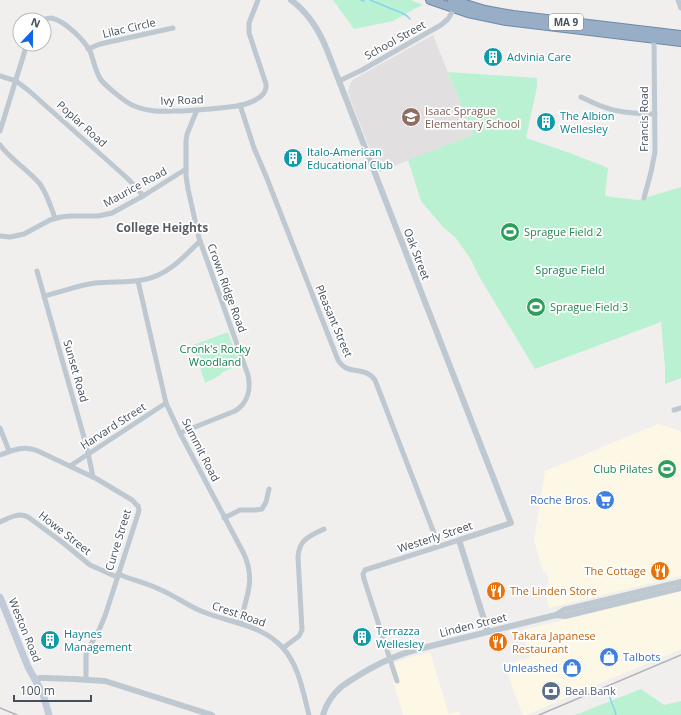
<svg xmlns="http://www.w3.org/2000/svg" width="681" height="715" font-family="'Open Sans',sans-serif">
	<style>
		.commercial { fill: #fdf7e6 }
		.education { fill: #e2dfe0 }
		.green { fill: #baf1d2 }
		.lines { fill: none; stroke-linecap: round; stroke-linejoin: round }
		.stream { stroke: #85d4ef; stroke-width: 1.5 }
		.trunk-casing { stroke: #6f89ab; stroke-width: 10 }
		.minor { stroke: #bec8d1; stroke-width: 5 }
		.tertiary { stroke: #bec8d1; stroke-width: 6 }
		.secondary { stroke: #c0cad8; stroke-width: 7 }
		.trunk { stroke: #98adc6; stroke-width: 8 }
		.rail { stroke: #b0b3b9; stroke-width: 1.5 }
		.labels { text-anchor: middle; stroke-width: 3.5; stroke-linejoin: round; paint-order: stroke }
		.shield { fill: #fff; stroke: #7d848d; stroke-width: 1 }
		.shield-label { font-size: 10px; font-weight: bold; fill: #45505c }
		.street-label { font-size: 11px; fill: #45505c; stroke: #fff }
		.culture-label { font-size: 11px; fill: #0d838f; stroke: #fff; text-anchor: start }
		.education-label { font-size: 11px; fill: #785e54; stroke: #fff; text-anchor: start }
		.leisure-label { font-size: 11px; fill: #27864d; stroke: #fff; text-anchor: start }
		.park-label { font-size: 11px; fill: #13814f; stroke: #fff }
		.shop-label { font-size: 11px; fill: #366cbe; stroke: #fff; text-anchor: end }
		.food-label { font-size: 11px; fill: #c56008; stroke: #fff; text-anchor: start }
		.service-label { font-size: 11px; fill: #4e5e75; stroke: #fff; text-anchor: start }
		.neighbourhood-label { font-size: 12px; font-weight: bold; fill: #5a5e63; stroke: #fff }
	</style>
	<rect width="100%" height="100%" fill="#f1eeee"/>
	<g class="commercial">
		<polygon points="658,424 680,431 681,433 681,576 549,608 545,591 549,579 546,572 543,572 534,540 545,471"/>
		<polygon points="681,591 681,649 526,715 523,715 515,695 505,665 530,657 523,630"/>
		<polygon points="430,652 449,714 459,711 460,715 403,715 393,681 398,679 394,663 410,657"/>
	</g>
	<polygon class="education" points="433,35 473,135 379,172 350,99 348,92 350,84 354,79"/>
	<g class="green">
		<polygon points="333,0 411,0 423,5 416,8 393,21 354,29"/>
		<polygon points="448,72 537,78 537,87 526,138 570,153 608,168 605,196 638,200 681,187 681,378 665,384 665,367 661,322 535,369 480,278 470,258 455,237 443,227 421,201 408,160 473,135"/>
		<polygon points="228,332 240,365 223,372 219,376 205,383 193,345"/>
		<polygon points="641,689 664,705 681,701 681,715 575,715"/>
	</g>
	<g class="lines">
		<g class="stream">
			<polyline points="361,0 363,1 364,0"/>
			<polyline points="370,0 402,13 407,16 410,19"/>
			<path d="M 610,697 C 611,704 615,708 616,715"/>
		</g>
		<defs>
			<g id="trunk">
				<polyline points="430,0 468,13 506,21 681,42"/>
				<polyline points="452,0 485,10 513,15 681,35"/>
			</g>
		</defs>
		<use href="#trunk" class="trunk-casing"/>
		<g class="minor">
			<polyline points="678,0 681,8"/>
			<path d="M 42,20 C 45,19 48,18 51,18 C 64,20 84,40 90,51 C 94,61 95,71 101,80 C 107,87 124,101 132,105 C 149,113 166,111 183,111 C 199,110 214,109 229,107 C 242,106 268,100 266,84 L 249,33 L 249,23 L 258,0"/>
			<polyline points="88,49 100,44 173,28"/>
			<polyline points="0,76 16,81 28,90 126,177 137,188 143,196"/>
			<polyline points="339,81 362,70 441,25 448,19 454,9"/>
			<path d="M 581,97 C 591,102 602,107 613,110 C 627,113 641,114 655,114"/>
			<path d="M 240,105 L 254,148 L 266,176 L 338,360 C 348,377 363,364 375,380 L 439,546"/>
			<polyline points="0,131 27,44"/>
			<path d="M 0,145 C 11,160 28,170 40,184 C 47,194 51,207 55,218"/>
			<polyline points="644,198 651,172 655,152 654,39"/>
			<polyline points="0,236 10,237 24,234 50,220 61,217 70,216 98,216 112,213 143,196 186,169"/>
			<polyline points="37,271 87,448 93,477"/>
			<path d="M 138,281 L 166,403 L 180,433 L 244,554 C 256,581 246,597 240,623"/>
			<path d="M 44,296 C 61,292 79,285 95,283 C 111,281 127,283 142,280 C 166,277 184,257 200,241"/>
			<polyline points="674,410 681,408"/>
			<polyline points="0,428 9,451"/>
			<path d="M 180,433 L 235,411 C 248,403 251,389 248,375 L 199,238 L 188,189 L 186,176 L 186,141 L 187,134 L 197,110"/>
			<path d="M 0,455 C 13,450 24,445 38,451 L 97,479 L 132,500 L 138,506 L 139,510 L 138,514 L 105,616 L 99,630 L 86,653 L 86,680"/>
			<polyline points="70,466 166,403"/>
			<polyline points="224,518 240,510 256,510 262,509 266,502 269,489"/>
			<path d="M 0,522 C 9,518 18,512 28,517 L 62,542 L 90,565 L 117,577"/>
			<path d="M 118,574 C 132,580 147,583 161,590 C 175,596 187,605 201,611 C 229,623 262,624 283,648 C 299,666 303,692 309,715"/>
			<path d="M 283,648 L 299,636 L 302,630 L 298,557 C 299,539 310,536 324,529"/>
			<polyline points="397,681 364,579 363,574 365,570 459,540"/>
		</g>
		<g class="tertiary">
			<path d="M 291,0 C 309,13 319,30 327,50 L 511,523 L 459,540 L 488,632"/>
			<polyline points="556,615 564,610 681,582"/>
			<polyline points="36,680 40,678 45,678 73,679 105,681 212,715"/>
			<path d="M 323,715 C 326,704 332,695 341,687 C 365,670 391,656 419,649 L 556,615 L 565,616 L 681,588"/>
		</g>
		<polyline class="secondary" points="0,597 28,667 43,694 49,715"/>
		<use href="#trunk" class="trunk"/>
		<g class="rail">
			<polyline points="0,708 17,715"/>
			<polyline points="539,715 681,655"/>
		</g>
	</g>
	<defs>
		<symbol id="building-disc" viewBox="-11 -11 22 22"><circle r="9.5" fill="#0f9aa8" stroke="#fff"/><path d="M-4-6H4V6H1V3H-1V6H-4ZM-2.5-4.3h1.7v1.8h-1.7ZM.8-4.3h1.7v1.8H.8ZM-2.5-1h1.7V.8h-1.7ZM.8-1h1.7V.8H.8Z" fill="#fff"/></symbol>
		<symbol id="school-disc" viewBox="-11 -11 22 22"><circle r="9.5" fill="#8d6e63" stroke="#fff"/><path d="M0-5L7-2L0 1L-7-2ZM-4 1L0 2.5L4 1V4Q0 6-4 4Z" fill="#fff"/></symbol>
		<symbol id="stadium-disc" viewBox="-11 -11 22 22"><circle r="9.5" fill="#2e9e5b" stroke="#fff"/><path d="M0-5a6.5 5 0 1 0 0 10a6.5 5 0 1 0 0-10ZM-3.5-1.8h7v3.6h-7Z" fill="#fff"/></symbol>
		<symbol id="supermarket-disc" viewBox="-11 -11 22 22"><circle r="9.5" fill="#3f7fe0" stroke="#fff"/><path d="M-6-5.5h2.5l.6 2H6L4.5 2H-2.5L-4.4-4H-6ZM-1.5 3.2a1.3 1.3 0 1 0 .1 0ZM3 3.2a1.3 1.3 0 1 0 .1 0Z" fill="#fff"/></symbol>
		<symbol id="restaurant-disc" viewBox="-11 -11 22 22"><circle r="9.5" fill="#e8710a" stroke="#fff"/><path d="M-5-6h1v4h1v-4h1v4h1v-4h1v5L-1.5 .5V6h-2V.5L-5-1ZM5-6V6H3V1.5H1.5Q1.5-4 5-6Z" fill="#fff"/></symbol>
		<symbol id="shop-disc" viewBox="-11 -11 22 22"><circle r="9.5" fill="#3f7fe0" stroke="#fff"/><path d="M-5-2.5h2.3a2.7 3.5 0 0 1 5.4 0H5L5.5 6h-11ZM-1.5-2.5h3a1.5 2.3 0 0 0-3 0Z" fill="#fff"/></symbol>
		<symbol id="bank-disc" viewBox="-11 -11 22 22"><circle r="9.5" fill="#5c6f8a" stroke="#fff"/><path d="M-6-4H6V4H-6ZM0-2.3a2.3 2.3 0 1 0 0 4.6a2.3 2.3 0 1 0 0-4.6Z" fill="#fff"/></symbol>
	</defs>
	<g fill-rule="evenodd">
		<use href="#building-disc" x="482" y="46" width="22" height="22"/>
		<use href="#school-disc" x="400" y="106" width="22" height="22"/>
		<use href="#building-disc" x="535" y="111" width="22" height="22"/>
		<use href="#building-disc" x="282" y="147" width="22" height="22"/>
		<use href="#stadium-disc" x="499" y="221" width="22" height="22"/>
		<use href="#stadium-disc" x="525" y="296" width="22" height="22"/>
		<use href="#stadium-disc" x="656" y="458" width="22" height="22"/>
		<use href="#supermarket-disc" x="594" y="489" width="22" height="22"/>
		<use href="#restaurant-disc" x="649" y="560" width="22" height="22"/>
		<use href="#restaurant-disc" x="485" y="580" width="22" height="22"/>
		<use href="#building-disc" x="351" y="626" width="22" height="22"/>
		<use href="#building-disc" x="39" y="629" width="22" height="22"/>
		<use href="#restaurant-disc" x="487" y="631" width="22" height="22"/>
		<use href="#shop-disc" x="598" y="646" width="22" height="22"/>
		<use href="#shop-disc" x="561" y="657" width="22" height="22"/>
		<use href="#bank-disc" x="540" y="680" width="22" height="22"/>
	</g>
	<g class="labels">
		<rect class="shield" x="549" y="14" width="34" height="16" rx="3"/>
		<g class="shield-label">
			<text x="566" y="26">MA 9</text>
		</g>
		<g class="street-label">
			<text transform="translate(129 28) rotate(-13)" y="4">Lilac Circle</text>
			<text transform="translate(395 40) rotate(-29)" y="4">School Street</text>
			<text transform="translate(182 100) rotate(-2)" y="4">Ivy Road</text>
			<text transform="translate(644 119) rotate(-90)" y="4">Francis Road</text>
			<text transform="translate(82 124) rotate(42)" y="4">Poplar Road</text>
			<text transform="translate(135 187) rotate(-29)" y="4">Maurice Road</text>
			<text transform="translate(417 254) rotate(69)" y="4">Oak Street</text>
			<text transform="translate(227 288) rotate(70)" y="4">Crown Ridge Road</text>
			<text transform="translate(334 321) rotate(67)" y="4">Pleasant Street</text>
			<text transform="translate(76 371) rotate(74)" y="4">Sunset Road</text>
			<text transform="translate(113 426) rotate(-33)" y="4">Harvard Street</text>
			<text transform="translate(201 450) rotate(63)" y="4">Summit Road</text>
			<text transform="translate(65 533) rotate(38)" y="4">Howe Street</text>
			<text transform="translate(435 537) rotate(-18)" y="4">Westerly Street</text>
			<text transform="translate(118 540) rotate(-73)" y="4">Curve Street</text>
			<text transform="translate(239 614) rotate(19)" y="4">Crest Road</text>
			<text transform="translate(473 625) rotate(-14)" y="4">Linden Street</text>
			<text transform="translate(25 630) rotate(68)" y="4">Weston Road</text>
		</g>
		<g class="culture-label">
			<text x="507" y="61">Advinia Care</text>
			<text x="560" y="120">The Albion<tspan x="560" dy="13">Wellesley</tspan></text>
			<text x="307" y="156">Italo-American<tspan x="307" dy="13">Educational Club</tspan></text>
			<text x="376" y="635">Terrazza<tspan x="376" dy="13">Wellesley</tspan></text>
			<text x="64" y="638">Haynes<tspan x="64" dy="13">Management</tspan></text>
		</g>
		<g class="education-label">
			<text x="425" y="115">Isaac Sprague<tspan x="425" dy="13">Elementary School</tspan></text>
		</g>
		<g class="leisure-label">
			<text x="524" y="236">Sprague Field 2</text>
			<text x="550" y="311">Sprague Field 3</text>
			<text x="653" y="473" text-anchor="end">Club Pilates</text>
		</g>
		<g class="park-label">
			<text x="570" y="274">Sprague Field</text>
			<text x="215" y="353">Cronk's Rocky<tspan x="215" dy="13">Woodland</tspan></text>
		</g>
		<g class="shop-label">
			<text x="591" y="504">Roche Bros.</text>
			<text x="623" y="661" text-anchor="start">Talbots</text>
			<text x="558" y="672">Unleashed</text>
		</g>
		<g class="food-label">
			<text x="646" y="575" text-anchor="end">The Cottage</text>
			<text x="510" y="595">The Linden Store</text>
			<text x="512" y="640">Takara Japanese<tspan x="512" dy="13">Restaurant</tspan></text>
		</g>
		<g class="service-label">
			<text x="565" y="695">Beal Bank</text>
		</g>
		<g class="neighbourhood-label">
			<text x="162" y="232">College Heights</text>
		</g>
	</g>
	<g transform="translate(32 32) rotate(22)"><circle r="19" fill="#ffffff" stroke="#b5b9be"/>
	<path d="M0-3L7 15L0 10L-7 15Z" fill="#1165e7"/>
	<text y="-6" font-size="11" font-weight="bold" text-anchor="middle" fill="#45505c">N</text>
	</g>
	<path d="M14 695v6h77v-6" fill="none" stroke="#45505c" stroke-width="2"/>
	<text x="20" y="695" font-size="12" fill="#45505c" stroke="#ffffff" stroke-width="3" paint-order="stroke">100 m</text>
</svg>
